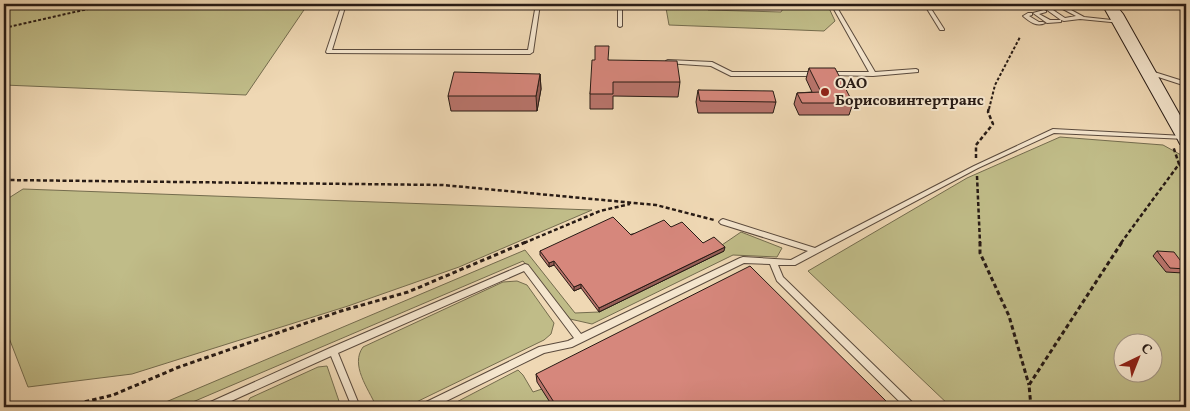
<svg xmlns="http://www.w3.org/2000/svg" width="1190" height="411" font-family="Vollkorn,serif">
	<style>
		.green { fill: #c0bc88; stroke: #746c4e; fill-rule: evenodd }
		.lines { fill: none; stroke-linecap: round; stroke-linejoin: round }
		.lane-casing { stroke: #5a4a3d; stroke-width: 2 }
		.secondary-casing { stroke: #281b15; stroke-width: 2 }
		.path-far2 { stroke: #281b15; stroke-width: 2; stroke-dasharray: 3 2; stroke-linecap: butt }
		.path-far1 { stroke: #281b15; stroke-width: 2.5; stroke-dasharray: 4 2.5; stroke-linecap: butt }
		.path { stroke: #281b15; stroke-width: 3; stroke-dasharray: 4.5 3; stroke-linecap: butt }
		.lane { fill: #f5e6ce; fill-rule: evenodd }
		.secondary { fill: #f5e6ce; fill-rule: evenodd }
		.wall { fill: #b8746b; stroke: #281b15 }
		.shaded-wall { fill: #965e57; stroke: #281b15 }
		.building { fill: #d6877c; stroke: #281b15 }
		.poi-dot { fill: #8f2418; stroke: #f5e6ce; stroke-width: 2 }
		.labels { text-anchor: middle; stroke-width: 4; stroke-linejoin: round; paint-order: stroke }
		.poi-label { font-size: 15px; font-weight: bold; fill: #281b15; stroke: #f5e6ce; text-anchor: start }
	</style>
	<rect width="100%" height="100%" fill="#efd8b4"/>
	<filter id="stains"><feTurbulence type="fractalNoise" baseFrequency=".004" numOctaves="4"/><feColorMatrix values="0 0 0 0 .2 0 0 0 0 .09 0 0 0 0 .02 0 0 0 .5 -.17"/></filter>
	<radialGradient id="worn" r=".72"><stop offset=".6" stop-color="#630" stop-opacity="0"/><stop offset="1" stop-color="#630" stop-opacity=".3"/></radialGradient>
	<g class="green">
		<polygon points="4,4 308,4 246,95 4,85"/>
		<polygon points="653,4 705,4 708,10 781,12 786,4 827,4 835,21 824,31 669,25 666,8 652,6"/>
		<path d="M 1060,137 L 1163,145 L 1183,156 L 1186,163 L 1186,407 L 951,407 L 808,271 L 967,178 ZM 1122,344 L 1152,344 L 1152,374 L 1122,374 Z"/>
		<polygon points="23,189 592,210 459,267 348,306 132,374 28,387 4,325 4,201"/>
		<polygon points="741,232 782,248 777,257 733,255 592,324 570,319 523,261 181,407 154,407 525,250 575,313 599,312 719,247"/>
		<path d="M 517,281 L 527,285 L 554,323 L 551,334 L 544,340 L 406,407 L 376,406 C 368,388 350,365 363,347 L 503,282 Z"/>
		<polygon points="327,366 341,407 245,407 250,398 318,367"/>
		<polygon points="518,370 523,375 533,392 542,389 553,407 447,407"/>
	</g>
	<g class="lines">
		<defs>
			<g id="lane">
				<polygon points="342,4 346,4 332,50 528,50 536,4 540,4 533,52 530,54 327,53 326,52"/>
				<polygon points="618,4 622,4 622,26 620,27 618,26"/>
				<polygon points="831,4 835,4 875,72 916,69 918,70 918,72 873,76 829,75 828,74 831,72 869,72"/>
				<polygon points="924,4 928,4 944,29 944,30 940,30"/>
				<path d="M 1055,4 L 1060,4 L 1084,17 L 1121,21 L 1123,22 L 1121,23 L 1080,19 L 1064,21 L 1061,20 L 1061,22 L 1047,23 L 1033,13 L 1044,10 L 1046,11 L 1046,12 L 1039,14 L 1050,20 L 1061,20 L 1047,10 L 1058,6 ZM 1061,8 L 1076,16 L 1065,18 L 1053,10 Z"/>
				<path d="M 1028,13 L 1032,13 L 1032,15 L 1029,16 L 1039,22 L 1043,22 L 1045,23 C 1037,27 1030,22 1023,16 Z"/>
				<polygon points="668,60 712,62 732,72 815,72 818,74 815,76 731,76 711,66 666,63 666,61"/>
				<polygon points="1151,71 1186,82 1186,86 1149,74 1148,73"/>
				<polygon points="1053,129 1184,136 1186,137 1186,139 1054,133 978,168 795,265 778,265 783,277 914,404 915,407 905,407 777,281 770,264 744,263 572,347 544,353 434,407 420,407 422,404 539,347 568,341 574,338 524,271 338,353 360,407 352,407 331,356 218,407 204,407 206,404 330,348 525,264 528,265 581,334 740,258 743,257 791,260 808,251 721,224 719,222 721,220 723,219 815,248 974,166"/>
			</g>
			<polygon id="secondary" points="1102,4 1115,4 1123,14 1186,126 1186,145 1180,144 1178,140"/>
		</defs>
		<use href="#lane" class="lane-casing"/>
		<use href="#secondary" class="secondary-casing"/>
		<g class="path-far2">
			<polyline points="4,28 110,4"/>
			<polyline points="989,109 995,85 1020,37"/>
		</g>
		<g class="path-far1">
			<polyline points="976,158 976,145 993,124 988,112 989,107"/>
			<polyline points="1179,164 1186,172"/>
			<polyline points="977,176 980,243"/>
			<polyline points="4,180 443,185 656,205 714,220"/>
			<polyline points="524,243 600,211 630,204"/>
			<polyline points="1121,243 1179,164 1173,146"/>
		</g>
		<g class="path">
			<polyline points="980,242 980,253 1009,316 1029,385"/>
			<polyline points="63,407 113,395 179,367 341,311 408,292 526,242"/>
			<polyline points="1031,407 1029,385 1122,242"/>
		</g>
		<use href="#lane" class="lane"/>
		<use href="#secondary" class="secondary"/>
	</g>
	<g class="wall">
		<polygon points="595,60 608,60 680,82 678,97 613,96 613,109 590,109 590,94"/>
		<polygon points="809,68 853,103 849,115 799,115 794,104 797,93 812,92 806,79"/>
		<polygon points="540,74 541,89 537,111 451,111 448,96"/>
		<polygon points="698,90 776,102 773,113 698,113 696,102"/>
		<polygon points="671,227 703,243 724,251 599,312 581,288 574,291 554,265 549,267 540,255 540,251"/>
		<polygon points="1157,251 1186,268 1186,270 1183,273 1166,272 1153,256"/>
		<polygon points="536,374 892,407 553,407 537,382"/>
	</g>
	<g class="shaded-wall">
		<polygon points="540,74 541,89 537,111 536,96"/>
		<polygon points="725,247 724,251 599,312 599,308"/>
		<polygon points="554,261 554,265 549,267 549,263"/>
		<polygon points="581,284 581,288 574,291 574,287"/>
	</g>
	<g class="building">
		<polygon points="595,46 609,46 608,60 677,61 680,82 613,82 613,94 590,94 592,60 595,60"/>
		<polygon points="809,68 835,68 853,103 802,103 797,93 821,92"/>
		<polygon points="454,72 540,74 536,96 448,96"/>
		<polygon points="698,90 773,91 776,102 700,101"/>
		<polygon points="613,217 631,235 664,220 671,227 682,222 703,243 714,237 725,247 599,308 581,284 574,287 554,261 549,263 540,251"/>
		<polygon points="1157,251 1174,252 1186,268 1186,269 1170,268"/>
		<polygon points="750,266 892,407 557,407 536,374"/>
	</g>
	<circle class="poi-dot" cx="825" cy="92" r="5"/>
	<g class="labels">
		<g class="poi-label">
			<text x="835" y="88">ОАО<tspan x="835" dy="17">Борисовинтертранс</tspan></text>
		</g>
	</g>
	<rect width="1190" height="411" fill="none" stroke="#efd8b4" stroke-width="20"/>
	<rect x="5" y="5" width="1180" height="401" fill="none" stroke="#281b15" stroke-width="2.5"/>
	<rect x="10" y="10" width="1170" height="391" fill="none" stroke="#281b15"/>
	<g transform="translate(1138 358) rotate(43)"><circle r="24" fill="#f5e6ce" stroke="#a39584"/>
	<path d="M0-4L9 19L0 12L-9 19Z" fill="#8f2418"/>
	<text y="-8" font-size="14" font-weight="bold" text-anchor="middle" fill="#281b15">С</text>
	</g>
	<rect width="100%" height="100%" filter="url(#stains)"/>
	<rect width="100%" height="100%" fill="url(#worn)"/>
</svg>
